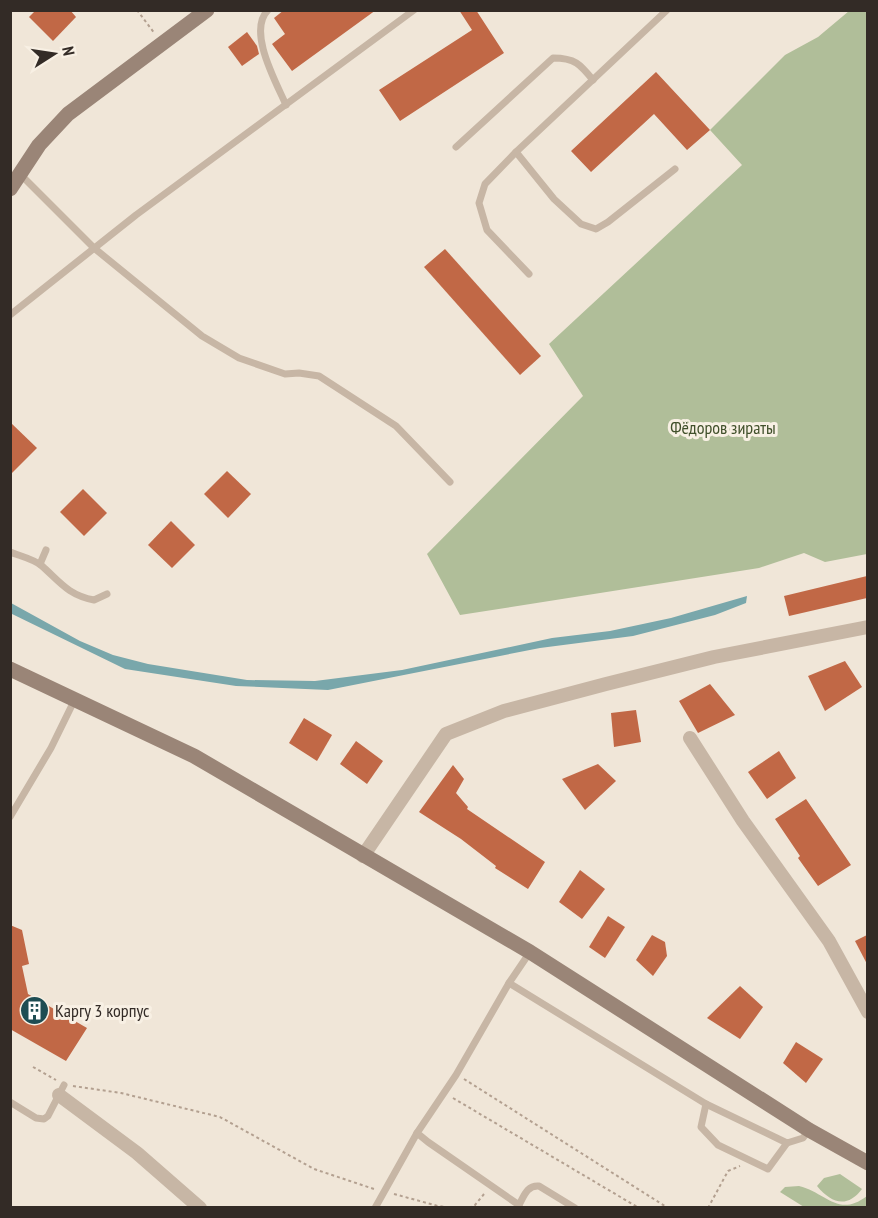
<svg xmlns="http://www.w3.org/2000/svg" width="878" height="1218" font-family="'PT Sans Narrow',sans-serif">
	<style>
		.green { fill: #b0be99 }
		.water { fill: #79a7ab }
		.building { fill: #c16846 }
		.lines { fill: none; stroke-linecap: round; stroke-linejoin: round }
		.path { stroke: #b3a090; stroke-width: 2; stroke-dasharray: 3 3; stroke-linecap: butt }
		.lane { stroke: #c7b6a5; stroke-width: 7 }
		.street { stroke: #c7b6a5; stroke-width: 14 }
		.secondary { stroke: #9a8577; stroke-width: 15 }
		.labels { text-anchor: middle; stroke-width: 6; stroke-linejoin: round; paint-order: stroke }
		.park-label { font-size: 18px; fill: #41502b; stroke: #f8f0e4 }
		.poi-label { font-size: 18px; fill: #332b26; stroke: #f8f0e4; text-anchor: start }
	</style>
	<rect width="100%" height="100%" fill="#f0e6d8"/>
	<g class="green">
		<polygon points="849,11 868,11 867,554 825,562 804,553 759,568 460,615 427,554 583,396 549,344 742,165 710,130 785,55 818,37"/>
		<path d="M 840,1174 L 862,1189 C 847,1209 831,1203 817,1186 L 824,1178 Z"/>
		<path d="M 799,1186 C 827,1193 838,1218 867,1196 L 867,1207 L 804,1207 L 780,1192 L 785,1187 Z"/>
	</g>
	<polygon class="water" points="747,596 746,603 715,615 633,636 540,648 328,690 236,686 125,669 10,613 11,603 80,641 113,655 148,664 247,680 315,681 402,670 552,638 610,631 671,618"/>
	<g class="building">
		<polygon points="36,10 70,10 76,17 53,41 29,17"/>
		<polygon points="284,10 376,10 292,71 272,44 285,34 274,18"/>
		<polygon points="459,10 476,10 504,53 400,121 379,90 472,30"/>
		<polygon points="247,32 257,46 259,54 242,66 228,47"/>
		<polygon points="656,72 710,130 687,150 654,114 591,172 571,151"/>
		<polygon points="445,249 541,356 520,375 424,267"/>
		<polygon points="10,422 37,448 10,475"/>
		<polygon points="227,471 251,494 228,518 204,494"/>
		<polygon points="83,489 107,513 84,536 60,512"/>
		<polygon points="171,521 195,545 172,568 148,545"/>
		<polygon points="867,576 867,598 789,616 784,596"/>
		<polygon points="845,661 862,687 825,711 808,676"/>
		<polygon points="710,684 735,715 698,733 679,701"/>
		<polygon points="636,710 641,742 614,747 611,713"/>
		<polygon points="304,718 332,735 317,761 289,743"/>
		<polygon points="356,741 383,761 367,784 340,764"/>
		<polygon points="779,751 796,778 767,799 748,772"/>
		<polygon points="598,764 616,781 585,810 562,779"/>
		<polygon points="453,765 464,779 456,793 468,807 467,809 545,862 528,889 495,868 496,866 461,839 419,812"/>
		<polygon points="806,799 851,865 818,886 798,858 800,856 775,819"/>
		<polygon points="580,870 605,889 582,919 559,902"/>
		<polygon points="608,916 625,927 605,958 589,947"/>
		<polygon points="10,925 22,930 29,964 22,966 28,994 87,1028 66,1061 10,1029"/>
		<polygon points="652,935 665,942 667,956 653,976 636,960"/>
		<polygon points="867,935 867,964 855,941"/>
		<polygon points="740,986 763,1007 740,1039 707,1018"/>
		<polygon points="796,1042 823,1059 806,1083 783,1063"/>
	</g>
	<g class="lines">
		<g class="path">
			<polyline points="137,10 155,34"/>
			<polyline points="33,1067 56,1080"/>
			<polyline points="464,1079 668,1208"/>
			<polyline points="73,1086 121,1093 220,1117 314,1169 374,1189"/>
			<polyline points="453,1098 639,1208"/>
			<polyline points="394,1194 438,1206 455,1208"/>
			<polyline points="469,1208 475,1205 484,1194"/>
			<polyline points="708,1208 728,1171 740,1166"/>
		</g>
		<g class="lane">
			<path d="M 268,10 C 247,31 276,82 286,105"/>
			<path d="M 456,147 L 553,58 C 575,58 580,64 593,80"/>
			<polyline points="516,152 554,199 581,224 596,229 608,222 675,169"/>
			<polyline points="20,174 94,248 202,336 239,358 285,374 299,373 319,376 396,426 450,482"/>
			<polyline points="529,274 487,230 479,203 485,184 516,152 667,10"/>
			<polyline points="10,315 136,215 414,10"/>
			<path d="M 10,552 C 20,556 34,559 42,566 C 60,582 68,595 94,600 L 107,594"/>
			<polyline points="40,564 46,550"/>
			<polyline points="10,817 51,748 75,699"/>
			<polyline points="509,983 706,1104 787,1143 803,1138 809,1130"/>
			<polyline points="10,1102 36,1118 44,1119 48,1116 64,1085"/>
			<polyline points="706,1104 701,1127 718,1145 768,1169 787,1143"/>
			<path d="M 519,1205 C 524,1196 527,1185 539,1186 L 575,1208"/>
			<polyline points="375,1208 417,1133"/>
			<polyline points="517,1208 519,1205 428,1142 417,1133 456,1075 509,983 530,952"/>
		</g>
		<g class="street">
			<polyline points="690,738 743,821 829,941 868,1012"/>
			<polyline points="363,856 446,734 504,711 606,684 714,657 868,627"/>
			<polyline points="59,1095 137,1153 200,1208"/>
		</g>
		<g class="secondary">
			<polyline points="10,189 39,145 68,114 207,10"/>
			<polyline points="10,669 194,756 530,952 809,1130 868,1163"/>
		</g>
	</g>
	<defs>
		<symbol id="building-disc" viewBox="-11 -11 22 22"><circle r="9.5" fill="#1e4d53" stroke="#f8f0e4"/><path d="M-4-6H4V6H1V3H-1V6H-4ZM-2.5-4.3h1.7v1.8h-1.7ZM.8-4.3h1.7v1.8H.8ZM-2.5-1h1.7V.8h-1.7ZM.8-1h1.7V.8H.8Z" fill="#fff"/></symbol>
	</defs>
	<g fill-rule="evenodd">
		<use href="#building-disc" x="18" y="994" width="33" height="33"/>
	</g>
	<g class="labels">
		<g class="park-label">
			<text x="723" y="434">Фёдоров зираты</text>
		</g>
		<g class="poi-label">
			<text x="55" y="1017">Каргу 3 корпус</text>
		</g>
	</g>
	<rect width="878" height="1218" fill="none" stroke="#332b26" stroke-width="24"/>
	<g transform="translate(54 54) rotate(78)" stroke="#f8f0e4" stroke-width="4.5" paint-order="stroke">
	<path d="M0-4.5L10 22L0 15L-10 22Z" fill="#332b26"/>
	<text y="-9" font-size="16" font-weight="bold" text-anchor="middle" fill="#332b26">N</text>
	</g>
</svg>
